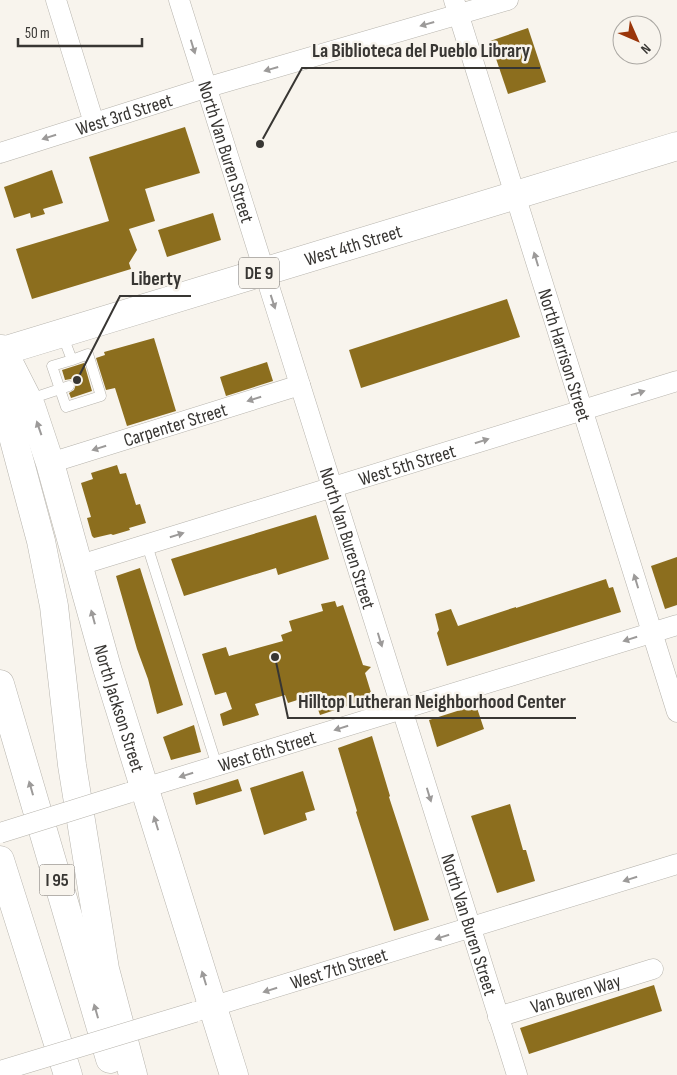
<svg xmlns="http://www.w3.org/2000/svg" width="677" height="1075" font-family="'Sofia Sans Condensed',sans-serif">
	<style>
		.building { fill: #8c6e1e }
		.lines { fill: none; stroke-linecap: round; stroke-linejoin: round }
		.service-casing { stroke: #b6b3ac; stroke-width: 11 }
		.minor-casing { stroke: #b6b3ac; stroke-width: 21 }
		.primary-casing { stroke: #b6b3ac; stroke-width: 29 }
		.motorway-casing { stroke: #b6b3ac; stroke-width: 29 }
		.service { stroke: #fff; stroke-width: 10 }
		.minor { stroke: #fff; stroke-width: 20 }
		.primary { stroke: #fff; stroke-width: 28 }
		.motorway { stroke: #fff; stroke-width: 28 }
		.minor-bridge-casing { stroke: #b6b3ac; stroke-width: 21; stroke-linecap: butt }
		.minor-bridge { stroke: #fff; stroke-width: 20 }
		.oneway { fill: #9c9a99 }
		.labels { text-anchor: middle; stroke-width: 5; stroke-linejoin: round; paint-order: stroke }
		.shield { fill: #f8f4ed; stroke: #726f6b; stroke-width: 1 }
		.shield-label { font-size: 18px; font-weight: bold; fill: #383633 }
		.street-label { font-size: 19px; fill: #383633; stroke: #f8f4ed }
		.leader { fill: none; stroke: #383633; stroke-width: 2 }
		.callout-dot { fill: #383633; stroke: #f8f4ed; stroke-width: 2 }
		.callout-label { font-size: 20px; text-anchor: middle; font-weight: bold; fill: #383633; stroke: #f8f4ed; stroke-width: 5; stroke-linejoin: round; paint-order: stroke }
	</style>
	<rect width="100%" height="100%" fill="#f8f4ed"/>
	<g class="building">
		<polygon points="528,28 546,82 508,94 490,41"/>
		<polygon points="185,127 200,173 145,189 155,221 129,229 137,250 129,263 131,269 32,299 16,249 109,221 89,157"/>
		<polygon points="52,170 63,203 43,209 45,214 31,218 30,213 14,218 4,187"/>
		<polygon points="213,213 221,240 167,257 158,230"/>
		<polygon points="507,299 520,337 361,388 349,350"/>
		<polygon points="154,338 176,411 127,426 115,388 106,390 96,358 105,355 104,352"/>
		<polygon points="267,362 273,381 226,396 220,377"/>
		<polygon points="84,363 92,391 71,398 69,393 74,390 76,384 71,379 65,380 62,370"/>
		<polygon points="117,465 120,474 126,473 136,505 140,504 146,523 129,528 130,530 113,535 111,534 94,538 92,536 87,518 91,517 81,483 93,479 91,473"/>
		<polygon points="316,515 329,559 278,575 276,568 184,596 171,559"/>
		<polygon points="677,557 677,605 665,609 651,566"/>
		<polygon points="140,568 183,705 157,714 148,679 137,649 116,576"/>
		<polygon points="606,579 609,588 613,587 621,612 447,666 437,633 439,630 435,614 451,609 458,626 516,607 516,608"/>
		<polygon points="335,601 337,607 343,605 363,665 371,667 365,673 373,699 359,702 320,715 313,695 288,703 285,695 255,704 259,715 223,726 220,714 232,709 226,692 215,695 202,654 226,647 229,656 283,641 281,635 292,631 289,621 323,611 321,604"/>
		<polygon points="476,705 484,729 437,747 429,720"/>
		<polygon points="194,725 201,752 171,760 163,737"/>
		<polygon points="372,736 390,796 389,797 429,920 394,931 356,812 357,811 338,748"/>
		<polygon points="303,771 315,810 305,813 307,820 264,835 250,788"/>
		<polygon points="238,779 242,791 196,805 193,793"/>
		<polygon points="510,804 523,850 526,850 535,881 497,893 471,816"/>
		<polygon points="654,985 662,1011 529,1054 520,1028"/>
	</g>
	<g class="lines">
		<defs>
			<g id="service">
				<polyline points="62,334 72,360 52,366 66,407 101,396 88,354 72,360"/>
				<polyline points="30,399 69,386"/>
				<polyline points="147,545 217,766"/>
			</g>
			<g id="minor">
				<polyline points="56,0 94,123"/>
				<path id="s1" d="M 179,0 L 517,1075"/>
				<path id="s2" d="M 454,0 L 677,712"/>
				<path id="s3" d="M 0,153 L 205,88 L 508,0"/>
				<path id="s4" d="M 50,463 L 300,385"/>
				<path id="s5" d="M 80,565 L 677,381"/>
				<path id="s6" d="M 131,792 L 677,625"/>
				<path id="s7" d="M 201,1010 L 677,864"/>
				<path id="s8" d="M 498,1017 L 653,969"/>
			</g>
			<g id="primary">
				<path id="s9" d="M 2,349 L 31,406 L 50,463 L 107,668 L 234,1075"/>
				<path id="s10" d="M 0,352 L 677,146"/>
			</g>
			<g id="motorway">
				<polyline points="2,351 7,414 41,541 54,606 72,765 105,969 133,1075"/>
				<polyline points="0,684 110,1059"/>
				<polyline points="0,860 68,1075"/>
			</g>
		</defs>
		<use href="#service" class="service-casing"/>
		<use href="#minor" class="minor-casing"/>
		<use href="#primary" class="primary-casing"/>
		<use href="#motorway" class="motorway-casing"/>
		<use href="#service" class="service"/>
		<use href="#minor" class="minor"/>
		<use href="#primary" class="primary"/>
		<use href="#motorway" class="motorway"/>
		<defs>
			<g id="minor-bridge">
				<polyline points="0,833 128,793"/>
				<polyline points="0,1071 195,1012"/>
			</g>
		</defs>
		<use href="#minor-bridge" class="minor-bridge-casing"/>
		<use href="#minor-bridge" class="minor-bridge"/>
	</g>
	<defs><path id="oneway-solid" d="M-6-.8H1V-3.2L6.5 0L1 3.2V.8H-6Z" transform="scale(1.25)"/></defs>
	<g class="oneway">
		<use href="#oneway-solid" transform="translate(427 24) rotate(164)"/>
		<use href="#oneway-solid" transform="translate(193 47) rotate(73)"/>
		<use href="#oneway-solid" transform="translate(271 69) rotate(164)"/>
		<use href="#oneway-solid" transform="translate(49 137) rotate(162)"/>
		<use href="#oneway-solid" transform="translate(536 259) rotate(-107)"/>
		<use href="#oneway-solid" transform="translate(273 302) rotate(72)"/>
		<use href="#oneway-solid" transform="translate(638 393) rotate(-17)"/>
		<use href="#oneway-solid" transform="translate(254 399) rotate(163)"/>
		<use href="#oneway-solid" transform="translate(39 428) rotate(-109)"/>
		<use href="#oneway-solid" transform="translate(482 441) rotate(-17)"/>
		<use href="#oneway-solid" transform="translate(99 448) rotate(163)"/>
		<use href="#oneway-solid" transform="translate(177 535) rotate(-17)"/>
		<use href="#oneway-solid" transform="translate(636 581) rotate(-107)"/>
		<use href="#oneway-solid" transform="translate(93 617) rotate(-105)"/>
		<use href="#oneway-solid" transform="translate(630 639) rotate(163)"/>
		<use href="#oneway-solid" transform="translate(380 640) rotate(73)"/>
		<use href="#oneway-solid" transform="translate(341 728) rotate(163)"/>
		<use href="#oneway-solid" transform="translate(186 775) rotate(163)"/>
		<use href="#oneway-solid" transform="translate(31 788) rotate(-106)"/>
		<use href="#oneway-solid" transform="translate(429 795) rotate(73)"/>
		<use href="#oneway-solid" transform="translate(156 823) rotate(-107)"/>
		<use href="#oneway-solid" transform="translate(630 879) rotate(163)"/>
		<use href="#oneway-solid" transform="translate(442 937) rotate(163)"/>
		<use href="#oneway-solid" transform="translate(204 978) rotate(-107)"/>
		<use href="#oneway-solid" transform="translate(270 990) rotate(163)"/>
		<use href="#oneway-solid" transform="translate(96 1011) rotate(-106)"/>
	</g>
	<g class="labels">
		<g class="shield">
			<rect x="239" y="257.5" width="40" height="31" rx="4"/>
			<rect x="39.5" y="864.5" width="35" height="31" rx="4"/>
		</g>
		<g class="shield-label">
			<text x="259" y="279">DE 9</text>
			<text x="57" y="886">I 95</text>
		</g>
		<g class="street-label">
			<text dy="7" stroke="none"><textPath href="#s3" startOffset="130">West 3rd Street</textPath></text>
			<text dy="7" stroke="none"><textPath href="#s1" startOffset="159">North Van Buren Street</textPath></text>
			<text dy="7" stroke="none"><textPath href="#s10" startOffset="369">West 4th Street</textPath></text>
			<text dy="7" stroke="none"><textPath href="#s2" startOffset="372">North Harrison Street</textPath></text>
			<text dy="7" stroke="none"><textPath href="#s4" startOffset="131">Carpenter Street</textPath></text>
			<text dy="7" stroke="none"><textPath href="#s5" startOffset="342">West 5th Street</textPath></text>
			<text dy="7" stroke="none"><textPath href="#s1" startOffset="564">North Van Buren Street</textPath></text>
			<text dy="7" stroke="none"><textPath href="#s9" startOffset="379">North Jackson Street</textPath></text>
			<text dy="7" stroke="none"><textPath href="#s6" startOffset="142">West 6th Street</textPath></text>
			<text dy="7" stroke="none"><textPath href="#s1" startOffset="969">North Van Buren Street</textPath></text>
			<text dy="7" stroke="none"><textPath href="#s7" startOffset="144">West 7th Street</textPath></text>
			<text dy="7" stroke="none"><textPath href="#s8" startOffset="81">Van Buren Way</textPath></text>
		</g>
	</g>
	<path class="leader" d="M260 144L302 68H540M77 380L120 296H191M275 657L288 718H576"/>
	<g class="callout-dot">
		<circle cx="260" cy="144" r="5"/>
		<circle cx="77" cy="380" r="5"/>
		<circle cx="275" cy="657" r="5"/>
	</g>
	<g class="callout-label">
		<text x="421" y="57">La Biblioteca del Pueblo Library</text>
		<text x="156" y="285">Liberty</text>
		<text x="432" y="708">Hilltop Lutheran Neighborhood Center</text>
	</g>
	<g transform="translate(637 40) rotate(135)"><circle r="24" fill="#f8f4ed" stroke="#aba8a3"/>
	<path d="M0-4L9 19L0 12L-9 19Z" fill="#9a350a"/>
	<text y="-8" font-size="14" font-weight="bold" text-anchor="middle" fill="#383633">N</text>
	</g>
	<path d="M18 38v8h124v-8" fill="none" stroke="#383633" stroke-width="2.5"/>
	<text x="25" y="38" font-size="15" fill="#383633" stroke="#f8f4ed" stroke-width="4" paint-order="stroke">50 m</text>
</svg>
